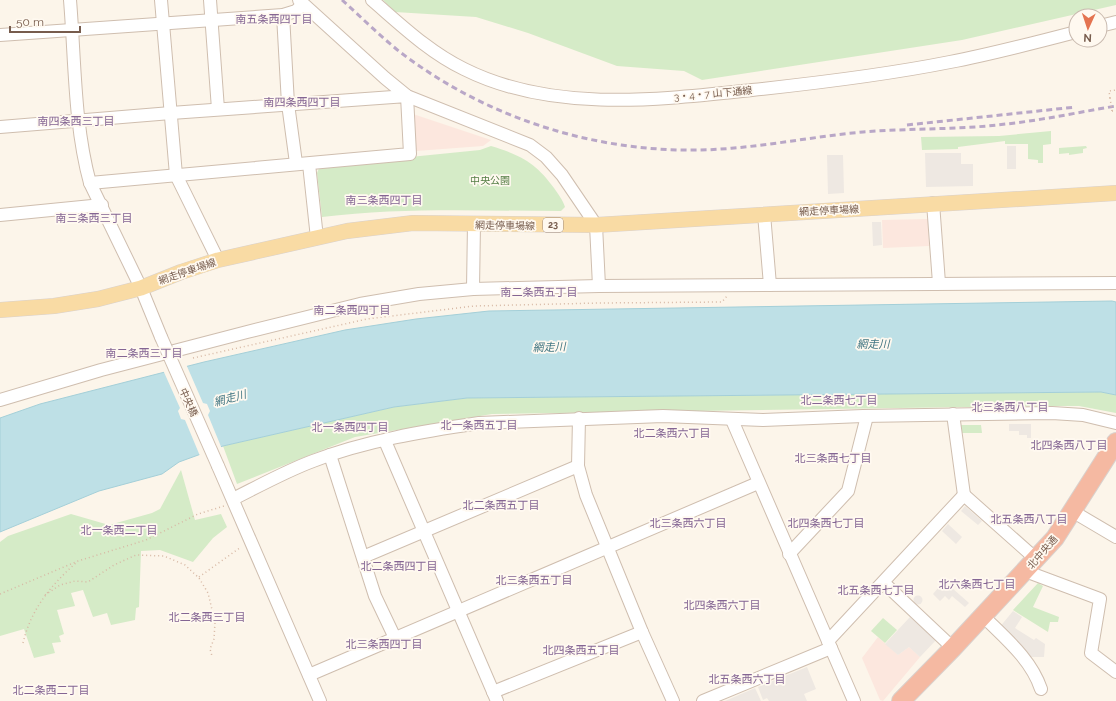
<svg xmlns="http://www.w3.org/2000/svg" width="1116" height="701" font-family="Raleway,'Noto Sans JP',sans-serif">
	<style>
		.commercial { fill: #fce7de }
		.industrial { fill: #eee8e2 }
		.green { fill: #d5ebc7 }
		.water { fill: #bee0e6; stroke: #a4cfd8 }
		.pier { fill: #fcf5ea }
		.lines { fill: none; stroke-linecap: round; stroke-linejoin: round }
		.minor-casing { stroke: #cfbeaf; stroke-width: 14 }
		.major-casing { stroke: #d9d1cd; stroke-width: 16 }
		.highway-casing { stroke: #d9d1cd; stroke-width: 20 }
		.path { stroke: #d7b8a4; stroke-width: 1.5; stroke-dasharray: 1 3; stroke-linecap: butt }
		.minor { stroke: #fff; stroke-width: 12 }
		.major { stroke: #f9dba4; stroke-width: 15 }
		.highway { stroke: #f5b9a2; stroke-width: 18 }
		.rail { stroke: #b9a7c7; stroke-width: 3; stroke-dasharray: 6 4; stroke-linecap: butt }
		.minor-bridge-casing { stroke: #cfbeaf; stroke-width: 14; stroke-linecap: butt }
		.path-bridge { stroke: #d7b8a4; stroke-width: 1.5; stroke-dasharray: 1 3; stroke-linecap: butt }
		.minor-bridge { stroke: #fff; stroke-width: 12 }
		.labels { text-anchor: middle; stroke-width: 3.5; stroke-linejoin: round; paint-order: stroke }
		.shield { fill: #fff9f0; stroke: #a08b7e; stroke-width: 1 }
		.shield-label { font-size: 9px; font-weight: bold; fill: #775c4d }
		.street-label { font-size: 10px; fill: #775c4d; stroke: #fff9f0 }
		.park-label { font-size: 10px; fill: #547d44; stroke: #fff9f0 }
		.neighbourhood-label { font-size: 11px; fill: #846593; stroke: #fff9f0 }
		.water-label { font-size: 11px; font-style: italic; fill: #437783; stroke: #fff9f0 }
	</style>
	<rect width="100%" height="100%" fill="#fcf5ea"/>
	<g class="commercial">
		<polygon points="413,114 491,140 483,146 416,151"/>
		<polygon points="928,219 929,246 883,248 882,220"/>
		<polygon points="878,637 898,655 909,647 920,657 883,701 880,700 862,658"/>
	</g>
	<g class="industrial">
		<rect x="1007" y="146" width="9" height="23"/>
		<polygon points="925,153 961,153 961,164 973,164 973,186 926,187"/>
		<polygon points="827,155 843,155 844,193 828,194"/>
		<polygon points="872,222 881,222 882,245 873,246"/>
		<polygon points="1009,424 1031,424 1031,438 1027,438 1027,435 1019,435 1019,431 1009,431"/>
		<polygon points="965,506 982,521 978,525 961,511"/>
		<polygon points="948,524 962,537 956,544 942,531"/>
		<polygon points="944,581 969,603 965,607 952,596 949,600 945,596 940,601 933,594"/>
		<circle cx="918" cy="600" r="4.5"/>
		<polygon points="1013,611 1022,617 1015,628 1034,640 1036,638 1045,644 1044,657 1027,657 999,628"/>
		<polygon points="910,617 936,640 920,657 909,647 898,655 885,644"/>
		<polygon points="807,667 816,689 804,694 807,701 769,701 767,698 763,700 758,687"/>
		<polygon points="755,688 761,701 725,701"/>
	</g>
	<g class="green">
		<polygon points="383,0 1116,0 1116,5 962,40 702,80 684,71 617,66 528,33 476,17 395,12"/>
		<polygon points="1051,131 1051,144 1043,145 1043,163 1038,163 1038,160 1028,159 1028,144 1005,144 1005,141 958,147 958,149 922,150 921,137 999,136"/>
		<path d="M 491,146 C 521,155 536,163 554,188 C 558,194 563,200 565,207 L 561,211 C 482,211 401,207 322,217 L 317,173 L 320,166 L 480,150 Z"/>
		<polygon points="1086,146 1087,148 1083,149 1083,153 1069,155 1069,153 1059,154 1059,148"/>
		<polygon points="1101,392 1116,395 1116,413 1079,406 1036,406 492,414 355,437 237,484 223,446 394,407 467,398"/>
		<polygon points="959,425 981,425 982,433 959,433"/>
		<polygon points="181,470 195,520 221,514 227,527 213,538 193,562 160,550 141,551 139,607 136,608 135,620 111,625 107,613 93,617 83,590 71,593 75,606 57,610 64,634 59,636 61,642 52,643 55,653 34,658 24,629 0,636 0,542 8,536 71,514 109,525 152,513 160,509"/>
		<polygon points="1038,583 1043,586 1033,607 1059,617 1058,622 1050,622 1048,632 1013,610"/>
		<polygon points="883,618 897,630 885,643 871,631"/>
	</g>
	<polygon class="water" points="1112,301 1116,302 1116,395 1101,392 467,398 394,407 223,446 179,462 162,474 99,491 0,532 0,418 40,404 204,362 345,330 416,319 489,311"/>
	<polygon class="pier" points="186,364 203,403 207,404 210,411 208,415 222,449 200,456 185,420 181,419 178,411 180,408 163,370"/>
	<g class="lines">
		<defs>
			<g id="minor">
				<path d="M 70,0 C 75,60 74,125 90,183 L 141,288 L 161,337"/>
				<polyline points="161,0 176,175 218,260"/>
				<polyline points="210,0 218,109"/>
				<polyline points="299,0 385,78 407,96 530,145 546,157 562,175 596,225 599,286"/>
				<path d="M 372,0 C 401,25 429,52 464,69 C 552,113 657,100 752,90 C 818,83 885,75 950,62 C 992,54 1034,43 1076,32"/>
				<polyline points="283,15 288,104 296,163"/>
				<polyline points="1100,26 1116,22"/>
				<polyline points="0,35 283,15 296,11 303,4"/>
				<polyline points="0,127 171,113 407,96 410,154 90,183"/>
				<polyline points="309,164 317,238"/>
				<polyline points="933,203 939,283"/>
				<polyline points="764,214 770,285"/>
				<polyline points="0,215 102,205"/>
				<polyline points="473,289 474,224"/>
				<polyline points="0,400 101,370 247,332 360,304 419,294 473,289 599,286 1116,283"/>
				<polyline points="953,414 964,495"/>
				<polyline points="579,418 578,466 586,495 642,632 673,701"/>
				<polyline points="732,420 854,701"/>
				<polyline points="385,441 497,701"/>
				<polyline points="330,455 375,596 395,638"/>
				<polyline points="218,466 320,701"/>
				<path d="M 233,499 C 259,486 286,471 313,461 C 364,441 425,431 479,423 L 663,416 L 763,420 L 863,416 L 1052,413 L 1083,415 L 1116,423"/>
				<polyline points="1072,511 1116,537"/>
				<polyline points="789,554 848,491 867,416"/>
				<polyline points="363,557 578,466"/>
				<polyline points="1025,571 1100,599 1091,653 1116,672"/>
				<polyline points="884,583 953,648"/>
				<path d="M 983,616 C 1005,638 1031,659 1041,689"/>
				<polyline points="828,641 964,495 1036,559"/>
				<polyline points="309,675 758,483"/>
				<polyline points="493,692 642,632"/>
				<polyline points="703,701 831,648"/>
			</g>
			<polyline id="major" points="0,310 54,306 98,299 141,288 181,272 218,260 347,231 413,223 596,225 1116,193"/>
			<polyline id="highway" points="901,701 953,648 1055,538 1116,442"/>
		</defs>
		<use href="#minor" class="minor-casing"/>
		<use href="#major" class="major-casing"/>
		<use href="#highway" class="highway-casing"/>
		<g class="path">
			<polyline points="1110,98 1109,91 1116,90"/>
			<polyline points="1112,111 1116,111"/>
			<polyline points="193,358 367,319 474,306 599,303 722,302 727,296"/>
			<polyline points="199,577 241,547"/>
			<polyline points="0,594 78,561 146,540 198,514 224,506"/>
			<polyline points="45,595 60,585 75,581 88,582 114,565 136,555 164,556 185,565 199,578 208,593 215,622 214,639 210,649 212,656"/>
			<path d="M 23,643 C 31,609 51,585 77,562"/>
		</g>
		<use href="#minor" class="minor"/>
		<use href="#major" class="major"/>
		<use href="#highway" class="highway"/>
		<g class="rail">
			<path d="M 342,0 C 361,17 380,36 400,52 C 485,117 592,152 699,150 C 754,149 808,137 863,132 C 911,128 959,130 1006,124 C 1043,120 1080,112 1116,106"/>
			<polyline points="907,125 1076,107"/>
		</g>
		<defs>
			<polyline id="minor-bridge" points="161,337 218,466"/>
		</defs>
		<use href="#minor-bridge" class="minor-bridge-casing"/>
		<polyline class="path-bridge" points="1110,98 1112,111"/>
		<use href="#minor-bridge" class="minor-bridge"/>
	</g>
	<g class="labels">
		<rect class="shield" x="543" y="218" width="20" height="14" rx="3"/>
		<g class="shield-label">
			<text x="553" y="228">23</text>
		</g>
		<g class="street-label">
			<text transform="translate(713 93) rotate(-5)" y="4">3・4・7 山下通線</text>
			<text transform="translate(829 210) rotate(-3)" y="4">網走停車場線</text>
			<text transform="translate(505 225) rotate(1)" y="4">網走停車場線</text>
			<text transform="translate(187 271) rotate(-19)" y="4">網走停車場線</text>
			<text transform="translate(189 402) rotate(66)" y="4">中央橋</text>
			<text transform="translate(1042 552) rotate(-49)" y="4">北中央通</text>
		</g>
		<g class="park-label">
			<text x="490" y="184">中央公園</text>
		</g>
		<g class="neighbourhood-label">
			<text x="274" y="23">南五条西四丁目</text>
			<text x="302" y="106">南四条西四丁目</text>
			<text x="76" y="125">南四条西三丁目</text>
			<text x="384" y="204">南三条西四丁目</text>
			<text x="94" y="222">南三条西三丁目</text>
			<text x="539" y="296">南二条西五丁目</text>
			<text x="352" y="314">南二条西四丁目</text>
			<text x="144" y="357">南二条西三丁目</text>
			<text x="839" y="404">北二条西七丁目</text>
			<text x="1010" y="411">北三条西八丁目</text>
			<text x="479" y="429">北一条西五丁目</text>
			<text x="350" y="431">北一条西四丁目</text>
			<text x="672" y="437">北二条西六丁目</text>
			<text x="1069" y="449">北四条西八丁目</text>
			<text x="833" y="462">北三条西七丁目</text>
			<text x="501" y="509">北二条西五丁目</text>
			<text x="1029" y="523">北五条西八丁目</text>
			<text x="688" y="527">北三条西六丁目</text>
			<text x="826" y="527">北四条西七丁目</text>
			<text x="119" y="534">北一条西二丁目</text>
			<text x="399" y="570">北二条西四丁目</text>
			<text x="534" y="584">北三条西五丁目</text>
			<text x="977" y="588">北六条西七丁目</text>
			<text x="876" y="594">北五条西七丁目</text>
			<text x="722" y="609">北四条西六丁目</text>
			<text x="207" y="621">北二条西三丁目</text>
			<text x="384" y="648">北三条西四丁目</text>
			<text x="581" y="654">北四条西五丁目</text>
			<text x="747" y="683">北五条西六丁目</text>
			<text x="51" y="694">北二条西二丁目</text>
		</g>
		<g class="water-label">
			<text x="873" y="348">網走川</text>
			<text transform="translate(549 347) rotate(-2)" y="4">網走川</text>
			<text transform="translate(230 398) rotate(-15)" y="4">網走川</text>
		</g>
	</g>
	<g transform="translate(1088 28) rotate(183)"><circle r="19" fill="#fff9f0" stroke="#c9baaf"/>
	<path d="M0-3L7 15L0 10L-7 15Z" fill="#e47451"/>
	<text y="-6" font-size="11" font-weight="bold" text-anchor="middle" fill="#775c4d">N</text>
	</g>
	<path d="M10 26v6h70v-6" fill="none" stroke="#775c4d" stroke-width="2"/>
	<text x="16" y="26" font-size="12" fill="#775c4d" stroke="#fff9f0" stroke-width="3" paint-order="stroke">50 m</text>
</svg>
